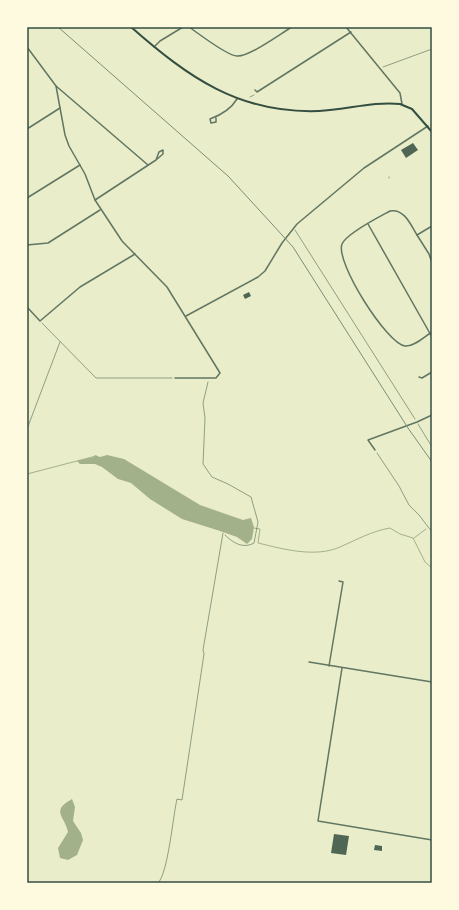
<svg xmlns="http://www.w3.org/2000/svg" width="459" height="910" font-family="'Alegreya Sans',sans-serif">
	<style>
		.water { fill: #a3b18a }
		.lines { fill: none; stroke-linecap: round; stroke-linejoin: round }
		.stream { stroke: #a3b18a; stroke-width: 1 }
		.building { fill: #4f6655 }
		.path { stroke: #344e41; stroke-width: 0.5 }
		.minor { stroke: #617663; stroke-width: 1.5 }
		.secondary { stroke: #344e41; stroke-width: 2 }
		.rail { stroke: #7c8e77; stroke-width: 1 }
		.neatline { fill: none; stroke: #344e41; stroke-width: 1.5 }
	</style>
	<rect width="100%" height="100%" fill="#e9edc9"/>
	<g class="water">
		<polygon points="95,455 100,457 107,455 124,459 200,505 243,520 251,518 254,527 252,539 247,544 237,537 220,531 182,519 150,499 131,483 118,479 102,467 95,464 80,464 77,461 94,457"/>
		<path d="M 72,799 L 75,807 L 73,821 L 81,833 L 83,840 L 77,855 L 68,860 L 60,858 L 58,848 L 68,832 C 65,816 50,811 72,799 Z"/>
	</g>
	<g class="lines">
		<g class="stream">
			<polyline points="27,474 96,456"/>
			<polyline points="431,526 432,525"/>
			<path d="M 254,528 L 260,529 L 258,543 C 283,549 315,558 340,547 C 356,540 372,531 390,528 L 400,534 L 413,538 L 425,562 L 432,568"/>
			<polyline points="414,538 426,529"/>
		</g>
	</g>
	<g class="building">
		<polygon points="413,143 418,150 406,158 401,150"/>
		<polygon points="249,292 251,296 245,299 243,295"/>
		<polygon points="334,834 349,836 346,855 331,853"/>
		<polygon points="375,845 382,846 382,851 374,850"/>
	</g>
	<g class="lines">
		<g class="path">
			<polyline points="383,67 432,49"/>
			<polyline points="250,97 254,95"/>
			<polyline points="389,177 389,178"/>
			<polyline points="295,230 415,419"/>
			<polyline points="42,323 96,378 172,378"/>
			<path d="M 208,382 L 203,403 L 205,418 L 203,464 L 212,477 L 228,484 L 251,497 L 258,522 L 254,543 C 243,549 233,543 225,535"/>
			<polyline points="418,424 432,447"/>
			<polyline points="27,429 60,342"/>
			<polyline points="377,453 399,486 409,505 419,515 432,532"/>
			<path d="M 158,883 C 168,874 173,816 177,799 L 182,800 L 204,654 L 203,650 L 223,533"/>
		</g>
		<g class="minor">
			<path d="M 189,27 C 198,33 227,56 237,56 C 249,57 280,34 292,27"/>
			<polyline points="346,27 400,93 402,104"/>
			<polyline points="27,47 56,86 148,165"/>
			<polyline points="154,47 160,41 183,27"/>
			<polyline points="56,86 65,135 69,146 85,174 95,200 122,241 167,287 220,373 216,378 175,378"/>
			<polyline points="255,90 257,92 351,32"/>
			<path d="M 216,118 L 216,122 L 211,123 L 210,119 C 221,115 231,109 237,99"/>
			<polyline points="27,129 60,108"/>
			<polyline points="27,198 80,165"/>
			<polyline points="95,200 156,160 163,154 163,150 159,152 156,160"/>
			<polyline points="368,224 432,337"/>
			<path d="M 432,226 L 417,235 C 411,225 404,208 390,211 C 379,217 347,233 342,244 C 335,262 387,344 405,346 C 414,347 425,336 432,332"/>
			<polyline points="417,235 429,254 432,263"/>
			<polyline points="27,245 48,243 100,210"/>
			<polyline points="27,307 40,321 80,287 135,254"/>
			<polyline points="186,316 258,277 265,271 282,243 297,224 364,168 428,126"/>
			<polyline points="419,377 422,378 432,372"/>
			<polyline points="375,450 368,440 417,422 432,415"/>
			<polyline points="309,662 432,682"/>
			<polyline points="329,666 343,582 339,581"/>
			<polyline points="342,668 318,821 432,840"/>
		</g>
		<path class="secondary" d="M 131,27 C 188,77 239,114 319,111 C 345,110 374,101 400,104 L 412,109 L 432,132"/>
		<polyline class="rail" points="58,27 228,176 293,247 408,428 432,462"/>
	</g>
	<rect width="459" height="910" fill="none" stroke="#fefae0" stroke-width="56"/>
	<rect x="28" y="28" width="403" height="854" class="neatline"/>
</svg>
